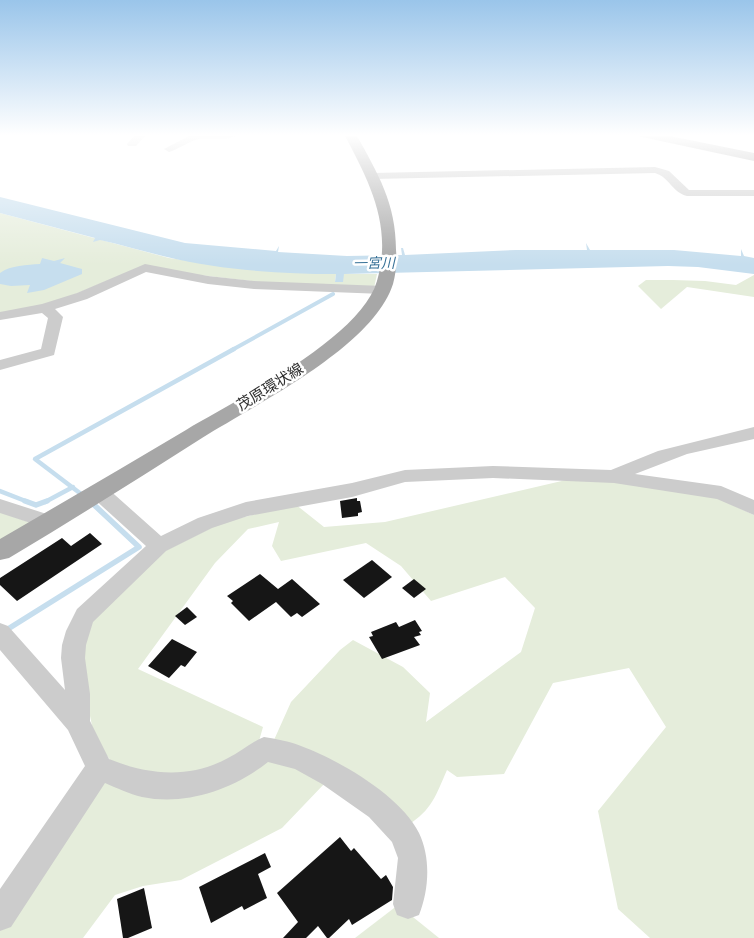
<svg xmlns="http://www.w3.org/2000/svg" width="754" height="938" font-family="'Source Sans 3','Noto Sans JP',sans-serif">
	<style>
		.green { fill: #e5eddb }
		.water { fill: #c6deee }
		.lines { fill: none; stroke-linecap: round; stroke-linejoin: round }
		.stream-far2 { stroke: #c6deee; stroke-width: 4 }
		.stream-far1 { stroke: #c6deee; stroke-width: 4.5 }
		.stream { stroke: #c6deee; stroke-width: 5.5 }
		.building { fill: #161616 }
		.minor { fill: #ccc; fill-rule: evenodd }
		.major { fill: #a7a7a7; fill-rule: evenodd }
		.labels { text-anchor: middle; stroke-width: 5; stroke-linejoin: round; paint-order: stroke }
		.far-water-label { font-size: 14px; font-style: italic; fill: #377197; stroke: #fff }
		.street-label { font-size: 15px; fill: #2f2f2f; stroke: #fff }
	</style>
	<rect width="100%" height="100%" fill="#fff"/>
	<g class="green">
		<polygon points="0,213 169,258 253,270 336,274 335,282 344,274 377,274 374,288 277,284 138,268 49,305 0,313"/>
		<polygon points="754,275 754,297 687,287 661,309 638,286 646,280 673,280 705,281 736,285"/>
		<path d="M 566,480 L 619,481 L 713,496 L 754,515 L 754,938 L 650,938 L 618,909 L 598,811 L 666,727 L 629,668 L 553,683 L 504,774 L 457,777 L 447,770 C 436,795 432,810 408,825 L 274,740 L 291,702 L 340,650 L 353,640 L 403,667 L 430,693 L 426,722 L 521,652 L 535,608 L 505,577 L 431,601 L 401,566 L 366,543 L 281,561 L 272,546 L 279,522 L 248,529 L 215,563 L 138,669 L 263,727 L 257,748 L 228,768 L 157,777 L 111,761 L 95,740 L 84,687 L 82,627 L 161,548 L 210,526 L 295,504 L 324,527 L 385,522 Z"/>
		<polygon points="0,512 34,524 0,544"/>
		<polygon points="271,756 325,783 282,828 181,880 143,886 115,895 83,938 0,938 0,930 107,779 144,790"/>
		<polygon points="398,905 439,938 355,938"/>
	</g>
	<g class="water">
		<path d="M 0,197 L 185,243 L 276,251 L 279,246 L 278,252 L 347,256 L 402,255 L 401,248 L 403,248 L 405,255 L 516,250 L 587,250 L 586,243 L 590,250 L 674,250 L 741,256 L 741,249 L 744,256 L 754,258 L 754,274 L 698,267 L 668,266 L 344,274 L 343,282 L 335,282 L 336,274 C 280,274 221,270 167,257 C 145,252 123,245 100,240 L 93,242 L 95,238 L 0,213 Z"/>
		<path d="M 42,258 L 54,261 L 65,258 L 60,263 L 82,269 L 82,274 L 44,290 L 27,293 L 30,285 L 11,286 L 0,284 L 0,273 C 11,265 27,265 40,264 Z"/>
	</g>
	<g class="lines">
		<polyline class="stream-far2" points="232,350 333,294"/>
		<g class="stream-far1">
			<polyline points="0,491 28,502"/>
			<polyline points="85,497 35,459 234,349"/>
			<polyline points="45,502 73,487"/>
		</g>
		<g class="stream">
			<polyline points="25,501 36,505 47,501"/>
			<polyline points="0,634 139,547 91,502"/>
		</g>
	</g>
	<g class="building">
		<polygon points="357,498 357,501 360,501 362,512 358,513 358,516 342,518 340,501"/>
		<polygon points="90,533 102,544 17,601 0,585 0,578 62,538 71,546"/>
		<polygon points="372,560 392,577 364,598 343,580"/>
		<polygon points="260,574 278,589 292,579 320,604 302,617 297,613 291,617 276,602 249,621 231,603 233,601 227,596"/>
		<polygon points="414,579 426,589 414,598 402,588"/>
		<polygon points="187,607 197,617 185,625 175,616"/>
		<polygon points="415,620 422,631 419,632 421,635 414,637 420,645 382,659 369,637 373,636 371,632 396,622 399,627"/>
		<polygon points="172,639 197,652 185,667 181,665 169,678 148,666"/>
		<polygon points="340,837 351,851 354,848 381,879 386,875 393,887 392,900 352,925 349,919 329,938 327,938 318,926 306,938 283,938 298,922 277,893"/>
		<polygon points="265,853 271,867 258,874 267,898 244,910 242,906 211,923 199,887"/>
		<polygon points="144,888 152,928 128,938 123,938 117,899"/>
	</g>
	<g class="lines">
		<g class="minor">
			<polygon points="136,134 147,134 136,146 128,146 127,144"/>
			<path d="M 193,134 L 239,134 C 228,142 212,137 199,139 C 189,141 179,149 169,152 L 164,149 Z"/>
			<path d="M 655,167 L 669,171 L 689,190 L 754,190 L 754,196 L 687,196 C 673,193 669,177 655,173 L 373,179 L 368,176 L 373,173 Z"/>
			<polygon points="145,264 208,276 254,281 383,286 390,290 383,294 254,289 208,284 146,272 87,299 55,309 63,317 54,355 0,370 0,360 41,349 48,318 42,313 0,320 0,312 42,304 77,293"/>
			<path d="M 754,427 L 754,439 L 687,454 L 635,474 L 721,486 L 754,500 L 754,515 L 717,499 L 614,483 L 493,478 L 405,482 L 352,497 L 248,516 L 212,528 L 166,551 L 93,622 L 86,645 L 85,658 L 90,694 L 90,721 L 109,759 C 148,775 190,779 228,758 C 241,752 251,742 264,737 C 276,739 289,741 301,746 C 339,760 401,796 419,833 C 431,858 429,890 419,915 L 408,919 L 397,915 L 393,904 L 398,858 L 392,842 L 369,817 L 322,784 L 295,769 L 268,762 C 233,790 185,806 142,797 C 129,794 117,788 105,783 L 11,927 L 0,931 L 0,889 L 85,766 L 68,730 L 0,650 L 0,623 L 8,626 L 65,690 L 61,658 L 62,645 L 66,631 L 77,609 L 146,546 L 92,497 L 89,492 L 92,487 L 99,485 L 106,487 L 161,536 L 198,518 L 246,502 L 352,483 L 405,470 L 493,466 L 611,470 L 658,451 Z"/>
			<polygon points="0,499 56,517 59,522 56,527 49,529 0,513"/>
		</g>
		<g class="major">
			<path d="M 344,134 L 356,134 C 378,174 396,203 396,250 C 397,261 396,273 393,284 C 373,347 256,404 202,438 C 138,479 74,519 9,558 L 0,560 L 0,539 C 62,503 124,467 186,430 C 236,400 361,338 377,281 C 393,226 369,181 344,134 Z"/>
			<polygon points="636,134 660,134 754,153 754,161 642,137"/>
		</g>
	</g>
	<linearGradient id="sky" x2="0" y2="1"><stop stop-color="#9ac5ea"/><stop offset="0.51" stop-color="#fff"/><stop offset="1" stop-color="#fff" stop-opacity="0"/></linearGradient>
	<rect width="754" height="265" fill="url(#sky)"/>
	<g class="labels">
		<g class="far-water-label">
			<text transform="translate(374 263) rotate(-1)" y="5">一宮川</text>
		</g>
		<g class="street-label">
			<text transform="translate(270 387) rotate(-32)" y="5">茂原環状線</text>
		</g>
	</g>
</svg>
